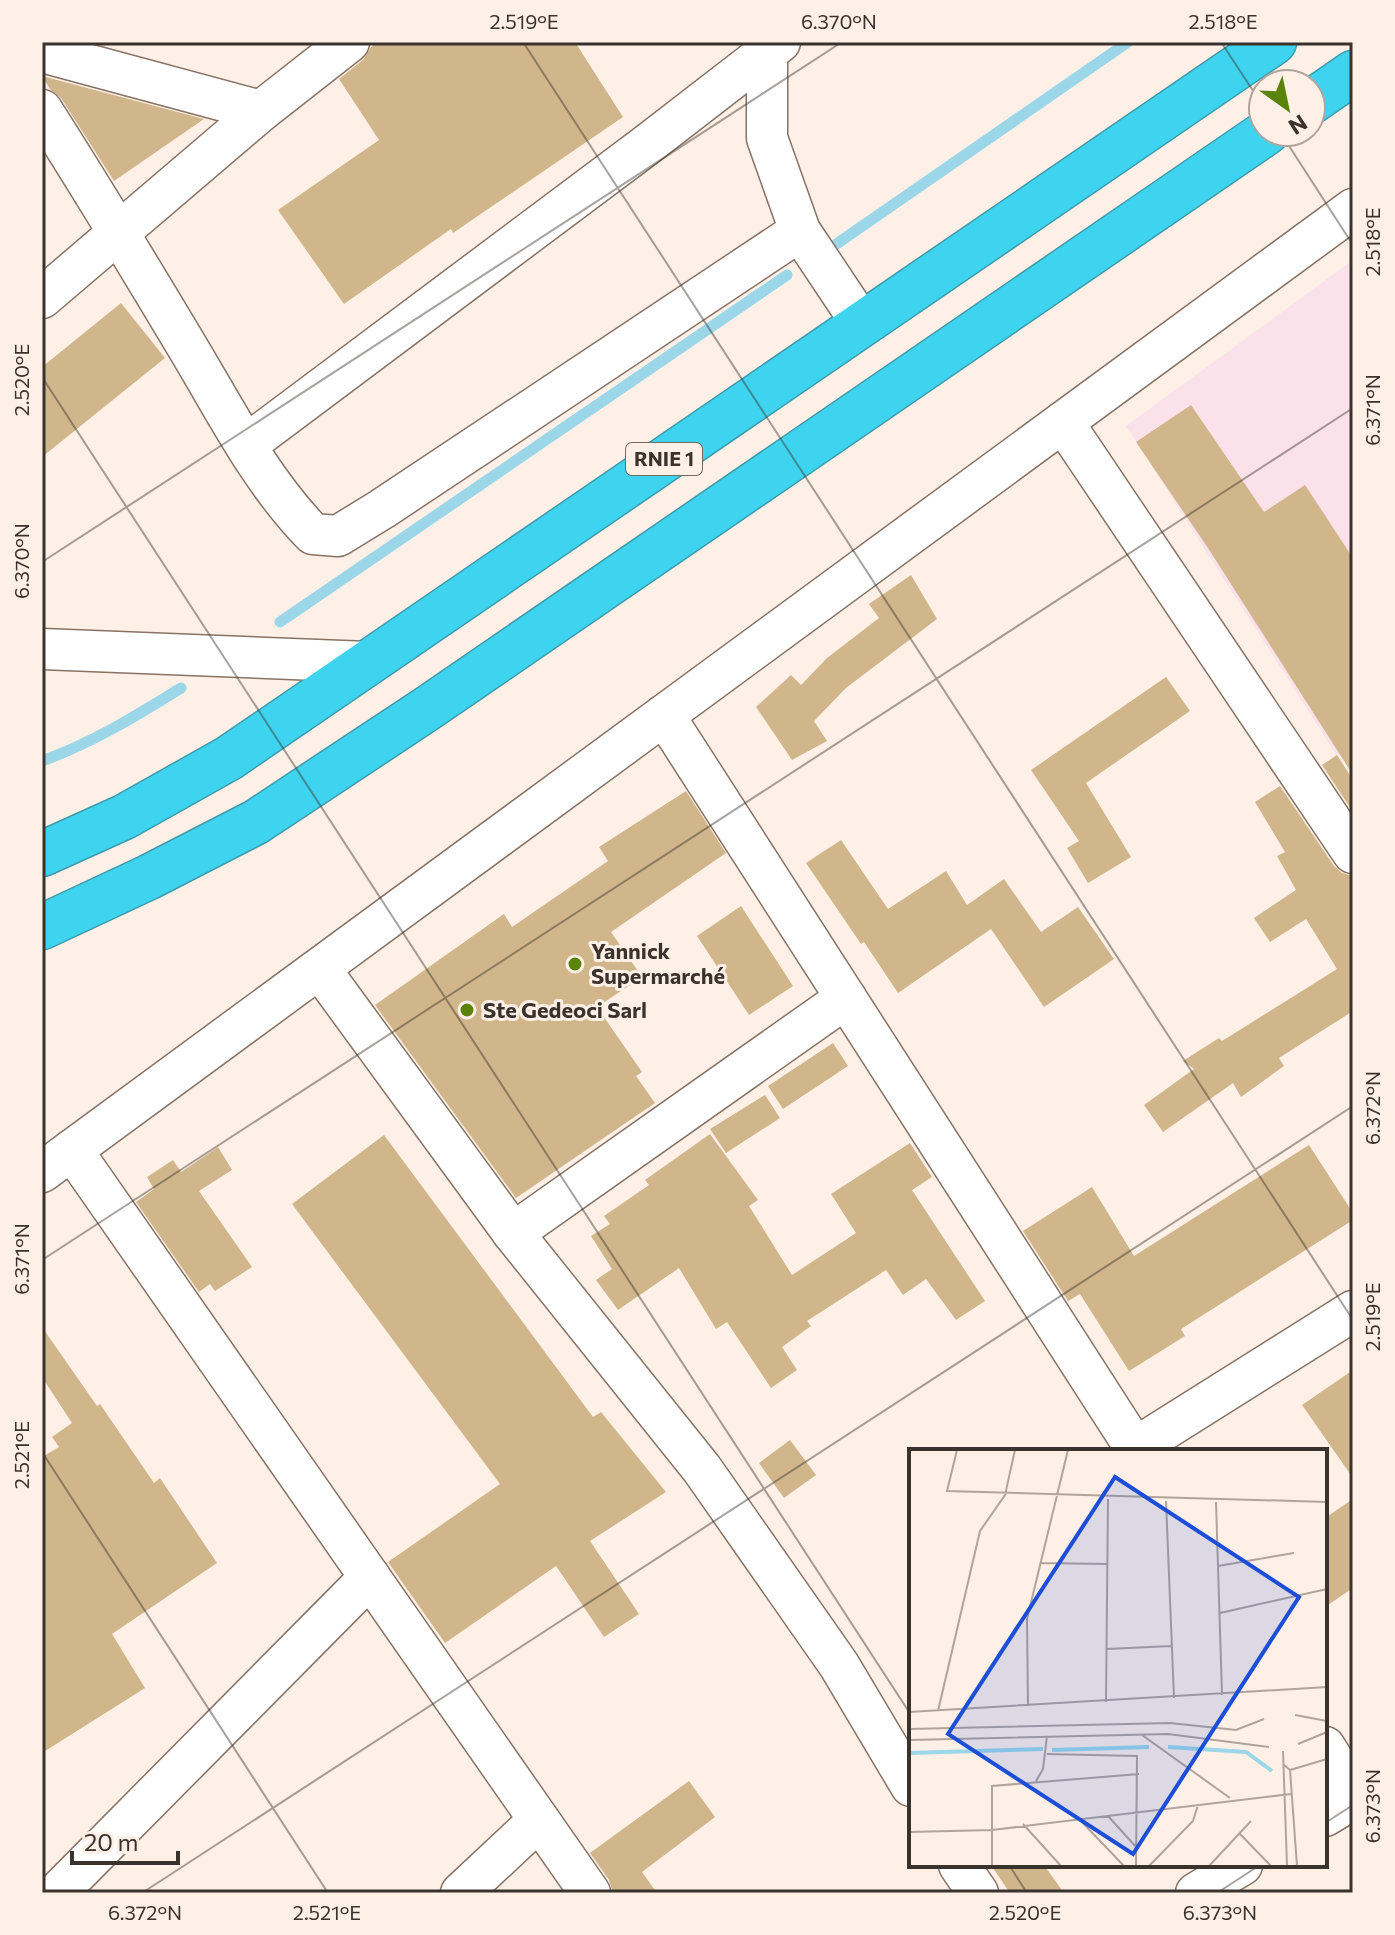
<svg xmlns="http://www.w3.org/2000/svg" width="1395" height="1935" font-family="Commissioner,sans-serif">
	<style>
		.industrial { fill: #fbe1ea }
		.lines { fill: none; stroke-linecap: round; stroke-linejoin: round }
		.stream { stroke: #9bd7e9; stroke-width: 11 }
		.building { fill: #d0b68a }
		.street-casing { stroke: #877365; stroke-width: 43 }
		.highway-casing { stroke: #3d9bab; stroke-width: 47 }
		.street { stroke: #fff; stroke-width: 40 }
		.highway { stroke: #3ed4f0; stroke-width: 44 }
		.ticks { fill: none; stroke: #3a322c; stroke-width: 2; stroke-opacity: 0.45 }
		.poi-dot { fill: #5a8309; stroke: #fef0e7; stroke-width: 3 }
		.labels { text-anchor: middle; stroke-width: 6; stroke-linejoin: round; paint-order: stroke }
		.shield { fill: #fef0e7; stroke: #756b64; stroke-width: 2 }
		.shield-label { font-size: 20px; font-weight: bold; fill: #3a322c }
		.poi-label { font-size: 22px; font-weight: bold; fill: #3a322c; stroke: #fef0e7; text-anchor: start }
		.inset-river { fill: none; stroke: #9bd7e9; stroke-width: 4 }
		.inset-road { fill: none; stroke: #b0a49c; stroke-width: 2 }
		.view { fill: #1d4ed8; fill-opacity: 0.15; stroke: #1d4ed8; stroke-width: 4 }
		.inset-edge { fill: none; stroke: #3a322c; stroke-width: 4 }
		.neatline { fill: none; stroke: #3a322c; stroke-width: 3 }
		.ticks-label { font-size: 20px; text-anchor: middle; fill: #3a322c }
	</style>
	<rect width="100%" height="100%" fill="#fef0e7"/>
	<polygon class="industrial" points="1353,260 1353,746 1337,756 1126,426"/>
	<g class="lines">
		<g class="stream">
			<polyline points="835,245 1128,42"/>
			<polyline points="280,622 787,275"/>
			<path d="M 42,761 C 92,743 136,716 181,688"/>
		</g>
	</g>
	<g class="building">
		<polygon points="378,42 575,42 623,117 453,233 451,229 344,304 278,210 379,140 339,79 363,60 371,47"/>
		<polygon points="42,76 204,119 114,181 61,98 50,89"/>
		<polygon points="121,303 165,358 42,457 42,367"/>
		<polygon points="1191,405 1264,512 1305,485 1353,558 1353,775 1208,548 1136,442"/>
		<polygon points="911,575 937,619 846,688 814,721 827,741 792,760 756,707 791,675 801,685 827,658 879,618 869,604"/>
		<polygon points="1166,677 1190,711 1086,783 1131,857 1088,883 1067,848 1079,841 1031,770"/>
		<polygon points="1337,755 1353,780 1353,812 1322,765"/>
		<polygon points="1280,786 1334,866 1342,873 1353,876 1353,1011 1279,1058 1284,1066 1241,1097 1233,1083 1163,1132 1144,1105 1194,1069 1183,1061 1219,1038 1222,1041 1337,969 1306,919 1270,942 1254,918 1296,890 1277,856 1285,852 1255,802"/>
		<polygon points="686,791 726,853 611,932 642,977 597,1007 642,1072 636,1076 655,1103 516,1198 375,1005 504,914 512,927 608,861 599,847"/>
		<polygon points="841,840 888,909 946,871 967,905 1004,879 1041,932 1078,907 1114,959 1044,1007 991,929 898,993 864,942 861,944 806,863"/>
		<polygon points="741,906 793,986 749,1015 697,936"/>
		<polygon points="833,1043 848,1066 783,1109 768,1086"/>
		<polygon points="765,1095 780,1118 726,1153 710,1129"/>
		<polygon points="710,1134 758,1200 749,1206 792,1275 856,1233 831,1194 910,1143 932,1177 912,1190 985,1301 956,1320 926,1279 903,1295 886,1270 807,1321 811,1326 782,1347 797,1370 771,1388 727,1322 716,1329 679,1268 618,1310 596,1280 612,1269 591,1236 610,1224 604,1216 649,1185 645,1180"/>
		<polygon points="384,1135 593,1417 601,1412 666,1492 590,1541 639,1614 604,1637 556,1566 445,1643 388,1562 500,1484 292,1204"/>
		<polygon points="1309,1145 1353,1213 1353,1220 1181,1329 1185,1336 1129,1371 1080,1294 1068,1301 1023,1231 1092,1187 1134,1256"/>
		<polygon points="218,1147 232,1170 199,1191 252,1267 215,1291 210,1284 199,1292 136,1202 154,1189 147,1177 173,1160 181,1172"/>
		<polygon points="42,1327 97,1406 100,1404 154,1483 160,1478 217,1563 112,1634 145,1688 42,1753 42,1457 59,1447 52,1437 72,1423 42,1377"/>
		<polygon points="1353,1370 1353,1478 1302,1405"/>
		<polygon points="790,1440 816,1475 784,1498 759,1463"/>
		<polygon points="1353,1499 1353,1588 1325,1607 1325,1518"/>
		<polygon points="689,1781 715,1817 642,1872 657,1893 613,1893 609,1880 590,1853"/>
		<polygon points="991,1865 1044,1865 1064,1893 1010,1893"/>
	</g>
	<g class="lines">
		<defs>
			<g id="street">
				<polyline points="42,52 261,111"/>
				<polyline points="767,52 767,138 800,231 862,324"/>
				<path d="M 42,110 C 93,190 142,271 191,353 C 228,415 262,482 313,534 L 338,536 L 382,509 L 800,231"/>
				<polyline points="42,298 261,111 349,42"/>
				<polyline points="1063,422 1353,853"/>
				<polyline points="246,445 644,147 780,42"/>
				<polyline points="42,649 368,662"/>
				<polyline points="664,715 1137,1451"/>
				<polyline points="320,969 513,1233 702,1469 839,1665 911,1786"/>
				<polyline points="72,1150 590,1893"/>
				<polyline points="42,1172 1353,209"/>
				<polyline points="513,1233 846,998"/>
				<polyline points="1135,1448 1353,1311"/>
				<polyline points="1325,1747 1353,1792"/>
				<polyline points="1325,1816 1353,1799"/>
				<polyline points="959,1865 978,1893"/>
				<polyline points="57,1893 370,1577"/>
				<polyline points="461,1893 539,1820"/>
				<polyline points="1196,1893 1242,1865"/>
			</g>
			<g id="highway">
				<polyline points="1311,102 1353,73"/>
				<polyline points="42,854 124,817 229,758 1274,42"/>
				<polyline points="42,927 149,877 256,822 428,708 1267,132"/>
			</g>
		</defs>
		<use href="#street" class="street-casing"/>
		<use href="#highway" class="highway-casing"/>
		<use href="#street" class="street"/>
		<use href="#highway" class="highway"/>
	</g>
	<path class="ticks" d="M 523,42 L 1353,1320M 1221,42 L 1263,106M 1280,132 L 1353,245M 42,377 L 911,1715M 42,562 L 842,42M 42,1260 L 1353,408M 42,1452 L 328,1893M 1325,1823 L 1353,1805M 1009,1865 L 1027,1893M 142,1893 L 1353,1106M 1217,1893 L 1260,1865"/>
	<g class="poi-dot">
		<circle cx="575" cy="964" r="8"/>
		<circle cx="467" cy="1010" r="8"/>
	</g>
	<g class="labels">
		<rect class="shield" x="626" y="443" width="76" height="32" rx="6"/>
		<g class="shield-label">
			<text x="664" y="466">RNIE 1</text>
		</g>
		<g class="poi-label">
			<text x="591" y="959">Yannick<tspan x="591" dy="25">Supermarché</tspan></text>
			<text x="483" y="1018">Ste Gedeoci Sarl</text>
		</g>
	</g>
	<g transform="translate(909 1449)">
		<rect width="418" height="418" fill="#fef0e7"/>
		<path class="inset-river" d="M 259,298 L 337,303 L 363,322M 143,301 L 240,298M 0,304 L 134,300"/>
		<path class="inset-road" d="M 48,1 L 38,42 L 418,53M 257,52 L 265,249M 307,53 L 313,246M 132,114 L 198,115M 309,117 L 385,104M 311,164 L 418,140M 198,200 L 262,197M 197,253 L 199,50M 119,257 L 118,170 L 159,1M 29,262 L 71,82 L 96,46 L 106,1M 0,263 L 418,238M 386,266 L 418,272M 0,280 L 261,274 L 327,281 L 355,270M 233,286 L 321,349M 0,291 L 259,285 L 360,298M 389,295 L 418,283M 374,302 L 378,417M 138,305 L 228,307 L 227,417M 375,316 L 381,321 L 388,417M 381,321 L 418,310M 127,332 L 134,320 L 138,287M 199,367 L 228,399M 170,370 L 215,417M 114,375 L 152,417M 0,383 L 83,381 L 382,345M 331,385 L 362,417M 83,417 L 83,337 L 230,325M 240,417 L 284,372 L 289,356M 300,417 L 342,372"/>
		<path class="view" d="M 206,28 L 390,148 L 224,405 L 39,285 Z"/>
		<rect width="418" height="418" class="inset-edge"/>
	</g>
	<rect width="1395" height="1935" fill="none" stroke="#fef0e7" stroke-width="88"/>
	<g transform="translate(1287 108) rotate(147)"><circle r="38" fill="#fef0e7" stroke="#b0a49c" stroke-width="2"/>
	<path d="M0-6L14 30L0 20L-14 30Z" fill="#5a8309"/>
	<text y="-12" font-size="22" font-weight="bold" text-anchor="middle" fill="#3a322c">N</text>
	</g>
	<path d="M72 1851v12h106v-12" fill="none" stroke="#3a322c" stroke-width="4"/>
	<text x="84" y="1851" font-size="24" fill="#3a322c" stroke="#fef0e7" stroke-width="6" paint-order="stroke">20 m</text>
	<rect x="44" y="44" width="1307" height="1847" class="neatline"/>
	<g class="ticks-label">
		<text x="524" y="29">2.519°E</text>
		<text x="839" y="29">6.370°N</text>
		<text x="1223" y="29">2.518°E</text>
		<text transform="translate(1373 242) rotate(-90)" y="7">2.518°E</text>
		<text transform="translate(22 380) rotate(-90)" y="7">2.520°E</text>
		<text transform="translate(1373 410) rotate(-90)" y="7">6.371°N</text>
		<text transform="translate(22 561) rotate(-90)" y="7">6.370°N</text>
		<text transform="translate(1373 1108) rotate(-90)" y="7">6.372°N</text>
		<text transform="translate(22 1259) rotate(-90)" y="7">6.371°N</text>
		<text transform="translate(1373 1317) rotate(-90)" y="7">2.519°E</text>
		<text transform="translate(22 1455) rotate(-90)" y="7">2.521°E</text>
		<text transform="translate(1373 1806) rotate(-90)" y="7">6.373°N</text>
		<text x="145" y="1920">6.372°N</text>
		<text x="327" y="1920">2.521°E</text>
		<text x="1025" y="1920">2.520°E</text>
		<text x="1220" y="1920">6.373°N</text>
	</g>
</svg>
